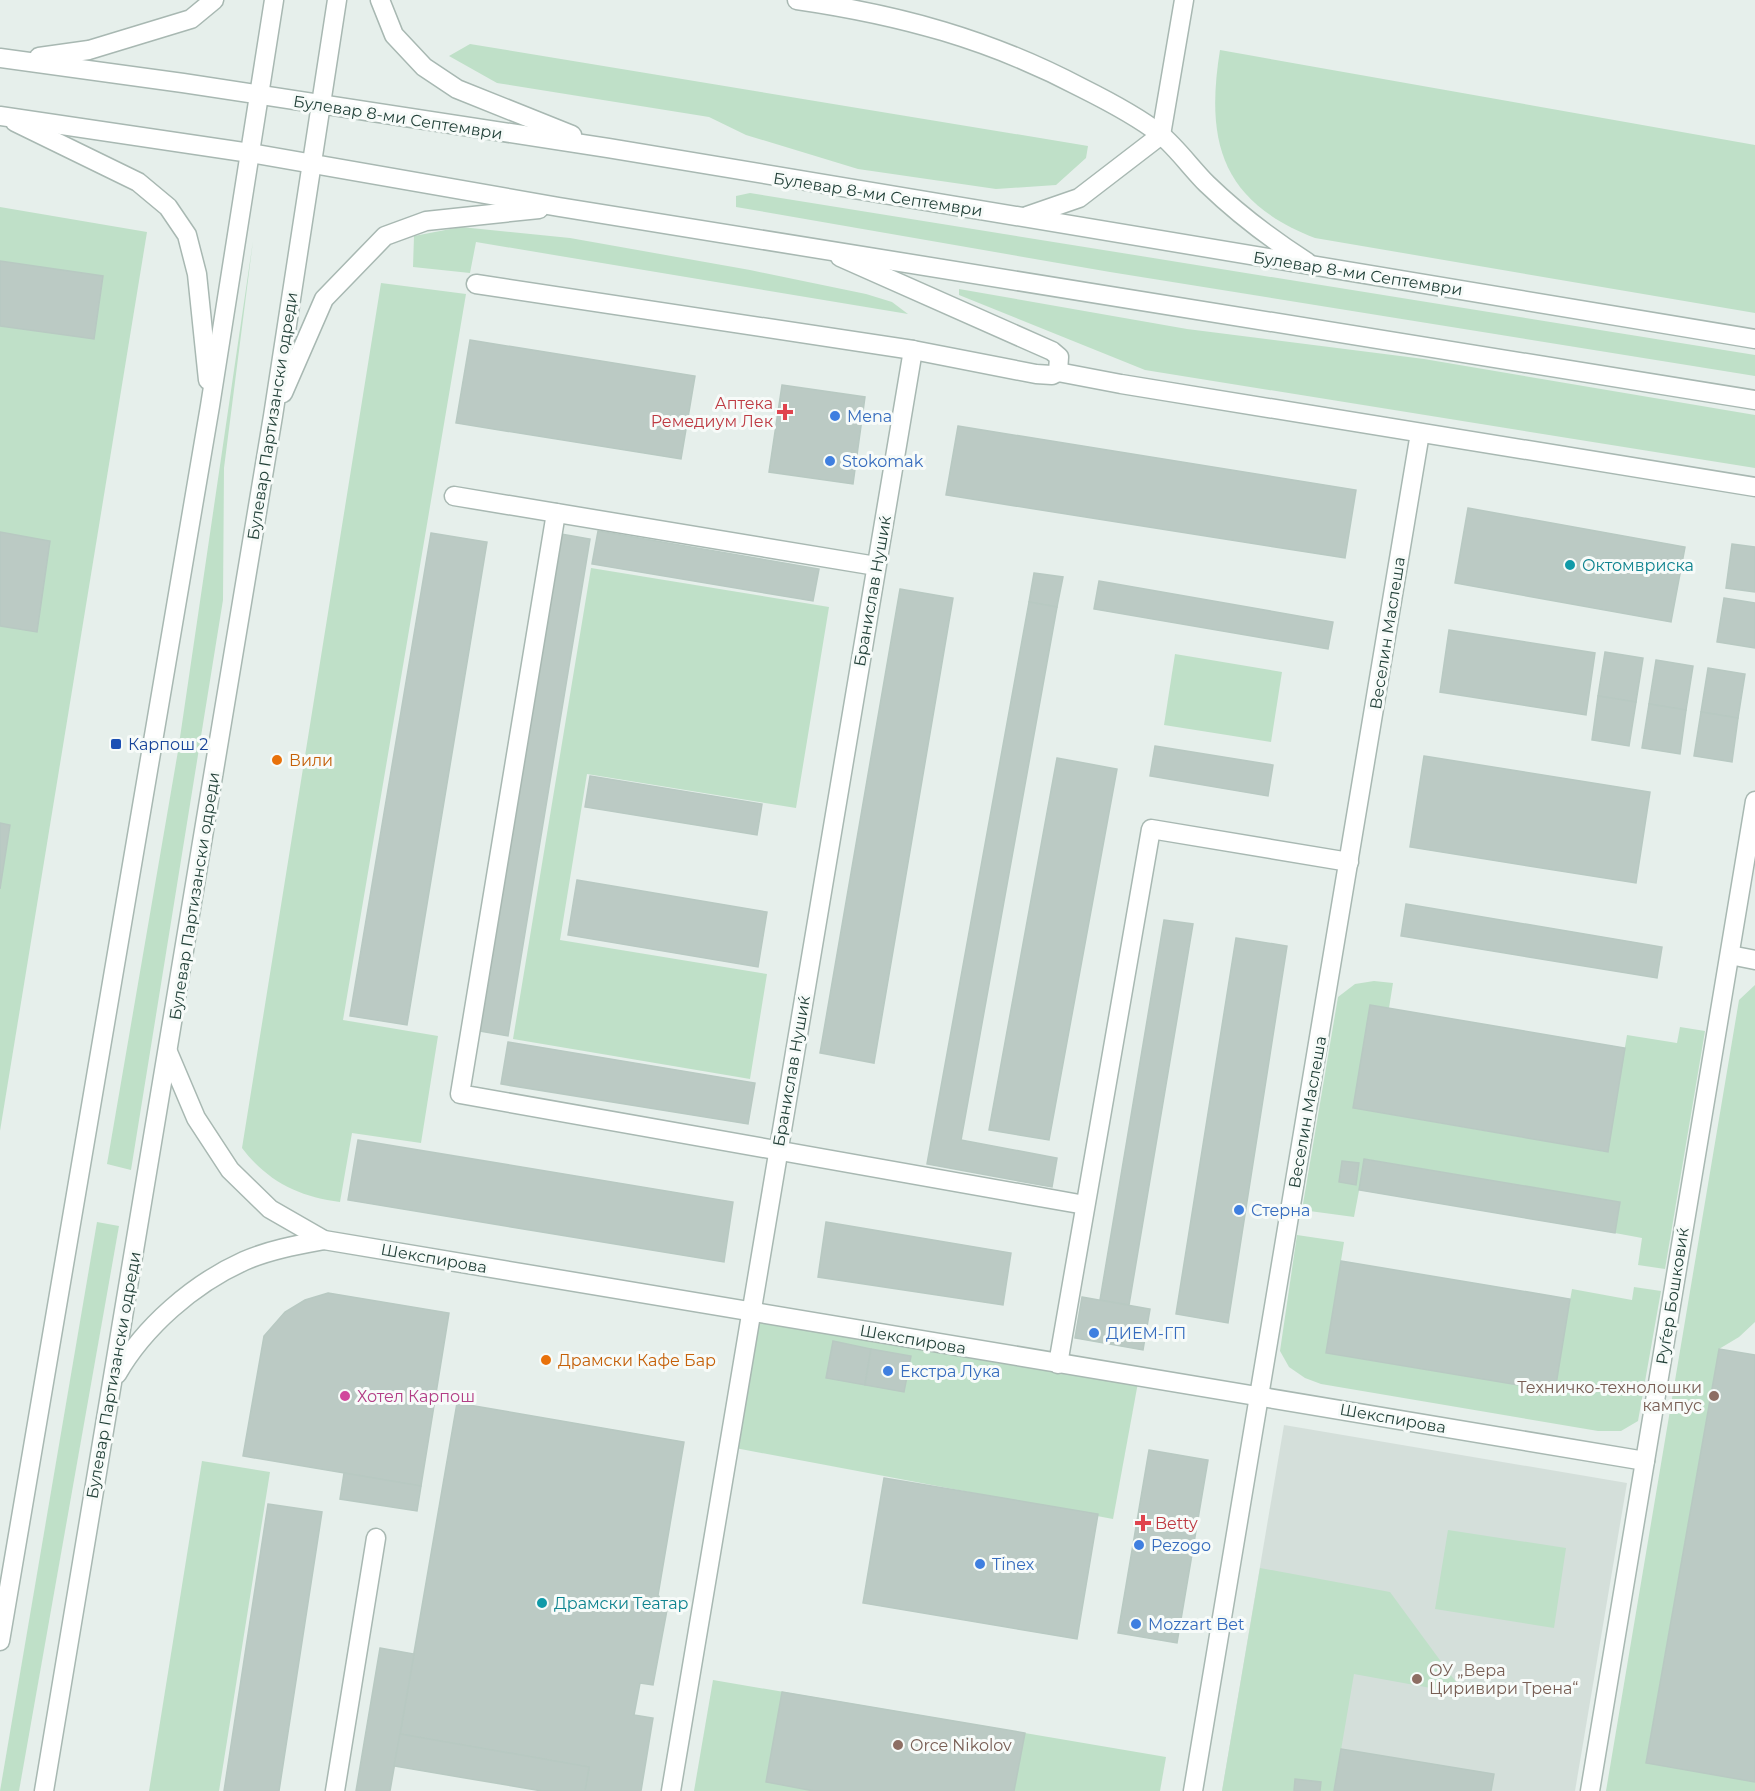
<svg xmlns="http://www.w3.org/2000/svg" width="1755" height="1791" font-family="Montserrat,sans-serif">
	<style>
		.built { fill: #d4dfda }
		.green { fill: #bfe0c8 }
		.building { fill: #bbcac4; stroke: #b8c9c2; stroke-width: 1.5 }
		.lines { fill: none; stroke-linecap: round; stroke-linejoin: round }
		.minor-casing { stroke: #a8b8b2; stroke-width: 21 }
		.minor { stroke: #fff; stroke-width: 18 }
		.health-dot { fill: #e0444e; stroke: #f7fbf9; stroke-width: 2 }
		.shop-dot { fill: #3f7fe0; stroke: #f7fbf9; stroke-width: 2 }
		.culture-dot { fill: #0f9aa8; stroke: #f7fbf9; stroke-width: 2 }
		.transit-dot { fill: #1a4fb4; stroke: #f7fbf9; stroke-width: 2 }
		.food-dot { fill: #e8710a; stroke: #f7fbf9; stroke-width: 2 }
		.hotel-dot { fill: #d1479c; stroke: #f7fbf9; stroke-width: 2 }
		.education-dot { fill: #8d6e63; stroke: #f7fbf9; stroke-width: 2 }
		.labels { text-anchor: middle; stroke-width: 6; stroke-linejoin: round; paint-order: stroke }
		.street-label { font-size: 16px; fill: #24423a; stroke: #f7fbf9 }
		.health-label { font-size: 16px; fill: #be3a42; stroke: #f7fbf9; text-anchor: end }
		.shop-label { font-size: 16px; fill: #366cbe; stroke: #f7fbf9; text-anchor: start }
		.culture-label { font-size: 16px; fill: #0d838f; stroke: #f7fbf9; text-anchor: start }
		.transit-label { font-size: 16px; fill: #164399; stroke: #f7fbf9; text-anchor: start }
		.food-label { font-size: 16px; fill: #c56008; stroke: #f7fbf9; text-anchor: start }
		.education-label { font-size: 16px; fill: #785e54; stroke: #f7fbf9; text-anchor: start }
		.hotel-label { font-size: 16px; fill: #b23c85; stroke: #f7fbf9; text-anchor: start }
	</style>
	<rect width="100%" height="100%" fill="#e6efeb"/>
	<polygon class="built" points="1284,1425 1627,1483 1575,1791 1222,1791"/>
	<g class="green">
		<polygon points="470,44 1088,146 1086,158 1056,185 996,189 858,169 746,135 709,117 497,83 449,56"/>
		<path d="M 1220,50 L 1755,145 L 1755,313 L 1315,238 C 1222,202 1205,143 1220,50 Z"/>
		<polygon points="750,193 1755,355 1755,376 1110,272 736,207 736,196"/>
		<polygon points="0,207 147,232 0,1131"/>
		<polygon points="461,227 570,238 750,270 866,294 892,302 908,314 476,242 470,273 413,267 414,236"/>
		<polygon points="253,241 224,468 223,600 131,1170 107,1164 178,751"/>
		<path d="M 381,283 L 466,294 L 343,1020 L 438,1036 L 421,1143 L 352,1133 L 340,1202 C 299,1197 267,1181 242,1148 Z"/>
		<polygon points="959,289 1187,329 1424,359 1755,415 1755,468 1145,370 959,295"/>
		<polygon points="591,568 829,607 796,808 587,774 560,940 767,974 750,1079 513,1039"/>
		<polygon points="1175,654 1282,672 1271,742 1164,725"/>
		<polygon points="1374,981 1393,983 1389,1008 1370,1006 1353,1108 1607,1152 1627,1035 1677,1043 1680,1027 1705,1031 1665,1269 1638,1265 1642,1238 1615,1233 1620,1202 1365,1159 1354,1217 1302,1210 1338,997 1355,984"/>
		<polygon points="1755,985 1755,1322 1739,1337 1719,1349 1646,1762 1755,1782 1755,1791 1606,1791 1739,1000"/>
		<polygon points="97,1222 119,1226 19,1791 0,1791"/>
		<polygon points="1297,1235 1344,1242 1326,1353 1554,1391 1572,1289 1632,1300 1634,1287 1661,1291 1638,1421 1621,1431 1598,1431 1321,1384 1305,1378 1289,1367 1280,1351"/>
		<polygon points="751,1311 1139,1377 1113,1519 730,1447"/>
		<polygon points="202,1461 270,1472 219,1791 149,1791"/>
		<polygon points="1448,1530 1566,1548 1554,1628 1435,1609"/>
		<polygon points="1260,1568 1390,1592 1456,1682 1453,1692 1354,1674 1334,1791 1222,1791"/>
		<polygon points="713,1680 1166,1757 1160,1791 694,1791"/>
	</g>
	<g class="building">
		<polygon points="0,261 103,276 94,339 0,326"/>
		<polygon points="470,340 695,376 681,459 456,423"/>
		<polygon points="782,385 865,397 853,484 769,472"/>
		<polygon points="958,426 1356,490 1345,558 946,495"/>
		<polygon points="1468,508 1685,547 1671,622 1455,583"/>
		<polygon points="598,531 819,569 813,601 592,564"/>
		<polygon points="0,532 50,541 37,632 0,626"/>
		<polygon points="431,533 487,542 407,1025 350,1016"/>
		<polygon points="561,534 590,539 508,1036 479,1031"/>
		<polygon points="1732,544 1755,547 1755,592 1726,588"/>
		<polygon points="1034,573 1063,577 1057,607 1029,602"/>
		<polygon points="1099,581 1333,622 1328,649 1094,609"/>
		<polygon points="900,589 953,598 874,1063 820,1053"/>
		<polygon points="1724,598 1755,603 1755,648 1717,642"/>
		<polygon points="1029,602 1057,607 961,1140 1057,1158 1052,1187 927,1164"/>
		<polygon points="1449,630 1595,653 1586,715 1440,692"/>
		<polygon points="1605,652 1643,658 1636,702 1598,696"/>
		<polygon points="1656,660 1693,666 1686,710 1649,704"/>
		<polygon points="1708,668 1745,674 1738,718 1701,712"/>
		<polygon points="1598,696 1636,702 1629,746 1592,740"/>
		<polygon points="1649,704 1686,710 1680,754 1642,748"/>
		<polygon points="1701,712 1738,718 1732,762 1694,756"/>
		<polygon points="1155,746 1273,765 1268,796 1150,776"/>
		<polygon points="1424,756 1650,792 1636,883 1410,847"/>
		<polygon points="1057,758 1117,769 1049,1140 989,1130"/>
		<polygon points="590,776 762,804 757,835 585,807"/>
		<polygon points="0,823 10,825 0,889"/>
		<polygon points="577,880 767,912 758,967 568,935"/>
		<polygon points="1406,904 1662,947 1657,978 1401,936"/>
		<polygon points="1164,920 1193,924 1129,1305 1100,1300"/>
		<polygon points="1236,938 1287,946 1228,1323 1176,1314"/>
		<polygon points="1370,1005 1625,1048 1608,1152 1353,1108"/>
		<polygon points="508,1042 755,1083 748,1124 501,1084"/>
		<polygon points="358,1140 733,1202 724,1262 348,1200"/>
		<polygon points="1364,1159 1620,1202 1615,1233 1359,1190"/>
		<polygon points="1342,1161 1359,1163 1356,1185 1339,1182"/>
		<polygon points="826,1222 1011,1253 1003,1305 818,1277"/>
		<polygon points="1341,1261 1570,1299 1555,1391 1326,1353"/>
		<polygon points="328,1293 449,1313 421,1486 243,1456 264,1336 285,1312 305,1300"/>
		<polygon points="1082,1297 1150,1309 1143,1350 1075,1338"/>
		<polygon points="833,1341 871,1349 865,1385 826,1378"/>
		<polygon points="871,1349 911,1356 904,1392 865,1385"/>
		<polygon points="1719,1349 1755,1355 1755,1782 1646,1763"/>
		<polygon points="457,1403 684,1442 658,1595 667,1610 653,1685 640,1683 634,1715 653,1718 641,1791 585,1791 589,1767 400,1734"/>
		<polygon points="1149,1450 1208,1460 1177,1643 1118,1633"/>
		<polygon points="344,1473 421,1486 417,1511 340,1499"/>
		<polygon points="884,1478 1098,1514 1077,1639 863,1603"/>
		<polygon points="268,1504 322,1512 279,1791 224,1791"/>
		<polygon points="380,1648 414,1654 390,1791 356,1791"/>
		<polygon points="782,1692 1025,1733 1014,1791 814,1791 766,1782"/>
		<polygon points="400,1734 589,1767 585,1791 542,1791 394,1766"/>
		<polygon points="1341,1749 1494,1774 1491,1791 1334,1791"/>
		<polygon points="1295,1779 1321,1782 1320,1791 1294,1791"/>
	</g>
	<g class="lines">
		<defs>
			<g id="minor">
				<polyline points="380,0 394,35 424,67 457,89 572,135"/>
				<path d="M 797,0 C 900,15 989,39 1082,88 C 1108,101 1137,116 1160,134 C 1177,148 1191,168 1207,184 C 1237,213 1271,239 1307,262"/>
				<polyline points="39,57 89,50 191,19 214,0"/>
				<polyline points="0,58 183,83 608,148 1755,339"/>
				<polyline points="0,116 250,153 559,207 1755,400"/>
				<polyline points="15,122 138,182 168,207 187,235 197,274 208,380"/>
				<polyline points="1027,216 1079,198 1161,135 1184,0"/>
				<polyline points="840,257 1052,351 1059,357 1058,372"/>
				<polyline points="476,284 913,350 1036,374 1052,375 1058,372 1121,384 1755,487"/>
				<polyline points="283,393 324,299 385,236 426,221 539,209"/>
				<polyline points="454,496 876,566"/>
				<polyline points="556,513 460,1094 1085,1205"/>
				<polyline points="1730,955 1755,960"/>
				<polyline points="168,1052 196,1118 230,1170 270,1209 324,1240 1645,1461"/>
				<polyline points="1058,1364 1151,829 1349,862"/>
				<path d="M 117,1374 C 144,1327 193,1284 244,1261 C 269,1250 297,1245 324,1240"/>
				<polyline points="0,1641 210,406 274,0"/>
				<polyline points="44,1791 273,416 337,0"/>
				<polyline points="335,1791 376,1538"/>
				<polyline points="671,1791 913,350"/>
				<polyline points="1193,1791 1420,433"/>
				<polyline points="1590,1791 1755,801"/>
			</g>
		</defs>
		<use href="#minor" class="minor-casing"/>
		<use href="#minor" class="minor"/>
	</g>
	<g class="health-dot">
		<path d="M782 403h6v6h6v6h-6v6h-6v-6h-6v-6h6z"/>
		<path d="M1140 1514h6v6h6v6h-6v6h-6v-6h-6v-6h6z"/>
	</g>
	<g class="shop-dot">
		<circle cx="835" cy="416" r="6"/>
		<circle cx="830" cy="461" r="6"/>
		<circle cx="1239" cy="1210" r="6"/>
		<circle cx="1094" cy="1333" r="6"/>
		<circle cx="888" cy="1371" r="6"/>
		<circle cx="1139" cy="1545" r="6"/>
		<circle cx="980" cy="1564" r="6"/>
		<circle cx="1136" cy="1624" r="6"/>
	</g>
	<g class="culture-dot">
		<circle cx="1570" cy="565" r="6"/>
		<circle cx="542" cy="1603" r="6"/>
	</g>
	<rect class="transit-dot" x="110" y="738" width="12" height="12" rx="3"/>
	<g class="food-dot">
		<circle cx="277" cy="760" r="6"/>
		<circle cx="546" cy="1360" r="6"/>
	</g>
	<circle class="hotel-dot" cx="345" cy="1396" r="6"/>
	<g class="education-dot">
		<circle cx="1714" cy="1396" r="6"/>
		<circle cx="1417" cy="1679" r="6"/>
		<circle cx="898" cy="1745" r="6"/>
	</g>
	<g class="labels">
		<g class="street-label">
			<text transform="translate(398 117) rotate(9)" y="6">Булевар 8-ми Септември</text>
			<text transform="translate(878 194) rotate(9)" y="6">Булевар 8-ми Септември</text>
			<text transform="translate(1358 273) rotate(9)" y="6">Булевар 8-ми Септември</text>
			<text transform="translate(272 416) rotate(-81)" y="6">Булевар Партизански одреди</text>
			<text transform="translate(872 591) rotate(-80)" y="6">Бранислав Нушиќ</text>
			<text transform="translate(1387 633) rotate(-81)" y="6">Веселин Маслеша</text>
			<text transform="translate(194 896) rotate(-81)" y="6">Булевар Партизански одреди</text>
			<text transform="translate(791 1071) rotate(-80)" y="6">Бранислав Нушиќ</text>
			<text transform="translate(1307 1112) rotate(-80)" y="6">Веселин Маслеша</text>
			<text transform="translate(434 1258) rotate(10)" y="6">Шекспирова</text>
			<text transform="translate(1672 1296) rotate(-81)" y="6">Руѓер Бошковиќ</text>
			<text transform="translate(913 1339) rotate(10)" y="6">Шекспирова</text>
			<text transform="translate(113 1375) rotate(-80)" y="6">Булевар Партизански одреди</text>
			<text transform="translate(1393 1418) rotate(10)" y="6">Шекспирова</text>
		</g>
		<g class="health-label">
			<text x="773" y="409">Аптека<tspan x="773" dy="18">Ремедиум Лек</tspan></text>
			<text x="1155" y="1529" text-anchor="start">Betty</text>
		</g>
		<g class="shop-label">
			<text x="847" y="422">Mena</text>
			<text x="842" y="467">Stokomak</text>
			<text x="1251" y="1216">Стерна</text>
			<text x="1106" y="1339">ДИЕМ-ГП</text>
			<text x="900" y="1377">Екстра Лука</text>
			<text x="1151" y="1551">Pezogo</text>
			<text x="992" y="1570">Tinex</text>
			<text x="1148" y="1630">Mozzart Bet</text>
		</g>
		<g class="culture-label">
			<text x="1582" y="571">Октомвриска</text>
			<text x="554" y="1609">Драмски Театар</text>
		</g>
		<g class="transit-label">
			<text x="128" y="750">Карпош 2</text>
		</g>
		<g class="food-label">
			<text x="289" y="766">Вили</text>
			<text x="558" y="1366">Драмски Кафе Бар</text>
		</g>
		<g class="education-label">
			<text x="1702" y="1393" text-anchor="end">Техничко-технолошки<tspan x="1702" dy="18">кампус</tspan></text>
			<text x="1429" y="1676">ОУ „Вера<tspan x="1429" dy="18">Циривири Трена“</tspan></text>
			<text x="910" y="1751">Orce Nikolov</text>
		</g>
		<g class="hotel-label">
			<text x="357" y="1402">Хотел Карпош</text>
		</g>
	</g>
</svg>
